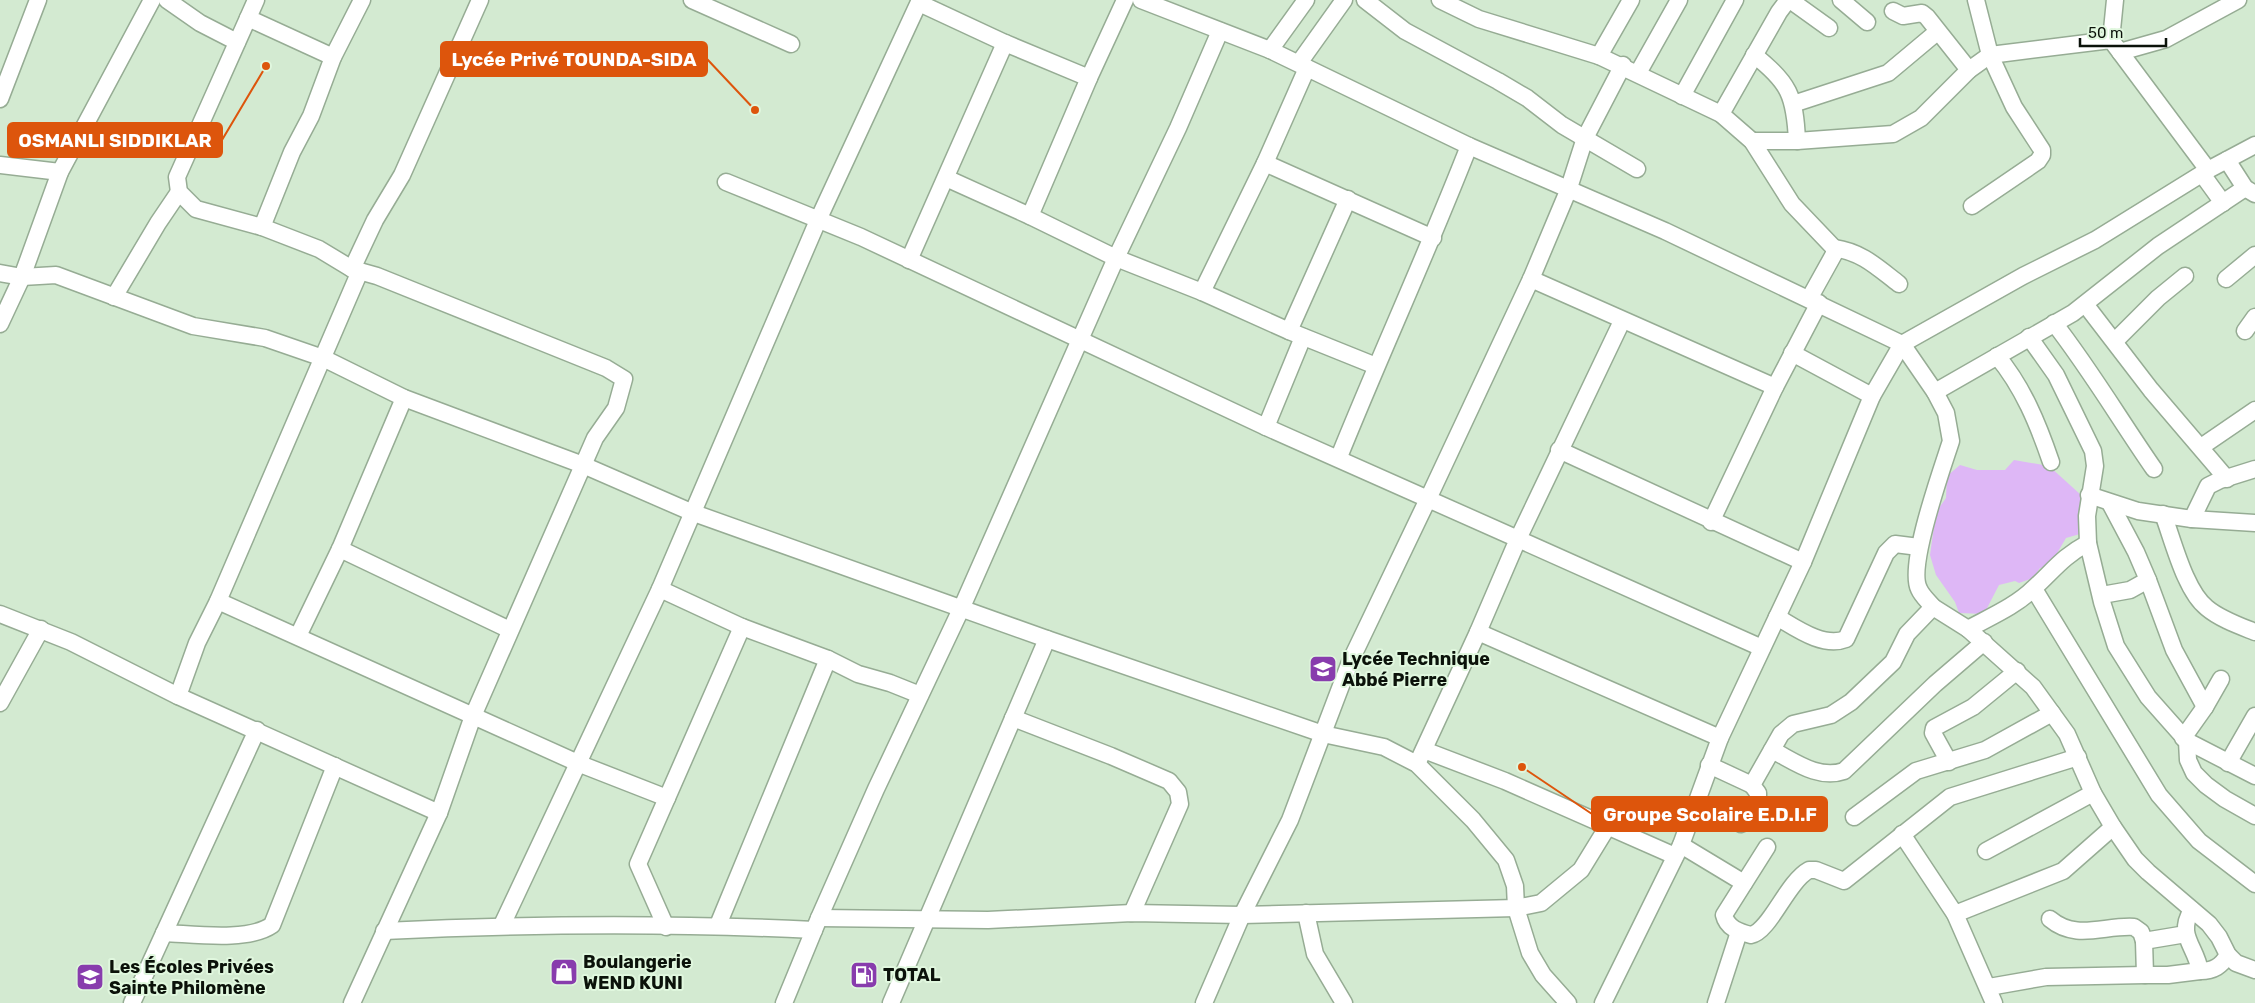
<svg xmlns="http://www.w3.org/2000/svg" width="2255" height="1003" font-family="Rubik,sans-serif">
	<style>
		.water { fill: #deb7f6 }
		.lines { fill: none; stroke-linecap: round; stroke-linejoin: round }
		.minor-casing { stroke: #96ac94; stroke-width: 19 }
		.minor { stroke: #fff; stroke-width: 16 }
		.labels { text-anchor: middle; stroke-width: 4; stroke-linejoin: round; paint-order: stroke }
		.poi-label { font-size: 18px; font-weight: bold; fill: #0b120a; stroke: #e0f7de; text-anchor: start }
		.leader { fill: none; stroke: #dd550c; stroke-width: 2 }
		.callout-dot { fill: #dd550c; stroke: #e0f7de; stroke-width: 2 }
		.callout { fill: #dd550c; stroke: #dd550c; stroke-width: 2 }
		.callout-label { font-size: 19px; text-anchor: middle; font-weight: bold; fill: #fff }
	</style>
	<rect width="100%" height="100%" fill="#d3ead1"/>
	<polygon class="water" points="2014,460 2049,466 2081,495 2080,534 2066,538 2049,567 2040,568 2033,578 2019,583 2015,581 1999,585 1984,614 1959,613 1955,602 1936,575 1930,555 1936,512 1946,498 1947,476 1960,465 1977,470 2005,470"/>
	<g class="lines">
		<defs>
			<g id="minor">
				<polyline points="167,0 200,23 237,42"/>
				<polyline points="256,0 248,18 333,57"/>
				<polyline points="692,0 791,44"/>
				<path d="M 1141,0 L 1270,50 L 1469,146 L 1665,231 L 1902,344 L 1935,392 L 1946,413 L 1951,441 C 1942,469 1907,566 1919,589 C 1922,596 1929,602 1933,607"/>
				<polyline points="1365,0 1405,31 1498,81 1527,98 1562,125 1637,169"/>
				<polyline points="1440,0 1479,19 1599,56 1721,114 1752,141 1792,204 1834,248 1834,254 1809,299"/>
				<polyline points="1790,0 1829,28"/>
				<polyline points="1841,0 1867,22"/>
				<polyline points="919,3 1005,43 1089,78 1125,0"/>
				<polyline points="1893,11 1903,16 1922,13 1927,17 1969,70"/>
				<polyline points="248,18 177,177 179,192 196,209 262,227 319,249 352,269 377,276 606,368 624,379 616,408 595,438 473,716 439,813 352,1003"/>
				<polyline points="2111,40 2115,0"/>
				<polyline points="1270,50 1306,0"/>
				<polyline points="2120,52 2208,170"/>
				<path d="M 1754,55 C 1789,82 1795,96 1797,141"/>
				<polyline points="1599,56 1631,0"/>
				<polyline points="1299,63 1344,0"/>
				<polyline points="1638,73 1679,0"/>
				<polyline points="1089,78 1030,216 1116,258 1202,292 1289,331"/>
				<polyline points="1682,96 1735,0"/>
				<polyline points="0,99 38,0"/>
				<polyline points="1793,104 1888,73 1937,32"/>
				<polyline points="1721,114 1779,12 1788,0"/>
				<polyline points="1752,141 1797,141 1893,134 1921,118 1969,70 1990,55 2111,40 2120,52 2166,39 2238,0"/>
				<polyline points="2227,160 2245,188 2255,194"/>
				<polyline points="1265,163 1433,238"/>
				<polyline points="0,165 60,172"/>
				<polyline points="2202,174 2223,203"/>
				<polyline points="946,178 1030,216"/>
				<polyline points="726,182 861,237 1266,427 1428,499 1350,662 1290,820 1242,915 1204,1003"/>
				<polyline points="1348,199 1289,331 1376,366"/>
				<polyline points="1972,206 2038,161 2042,155 2042,150 2014,107 1990,55 1976,0"/>
				<polyline points="262,227 292,152 311,116 333,57 362,0"/>
				<path d="M 1834,248 C 1862,252 1877,267 1899,284"/>
				<polyline points="909,260 1005,43"/>
				<polyline points="352,269 375,220 402,175 480,0"/>
				<polyline points="0,273 22,277 56,275 193,326 265,338 323,358 404,398 583,465 691,512 1047,639 1323,734 1384,747 1417,764 1473,820 1506,860 1515,886 1516,908 1530,953 1543,975 1568,1003"/>
				<polyline points="1531,279 1775,387"/>
				<polyline points="2226,279 2255,255"/>
				<polyline points="1202,292 1265,163 1307,68"/>
				<polyline points="114,297 158,223 179,192"/>
				<polyline points="2085,304 2151,390 2227,479"/>
				<polyline points="1622,321 1518,539 1762,648"/>
				<path d="M 2054,323 C 2090,369 2120,420 2154,469"/>
				<polyline points="0,324 22,277 60,172 152,0"/>
				<polyline points="2245,331 2255,317"/>
				<polyline points="2029,337 2056,375 2093,451 2095,466 2087,516 2088,543 2102,602 2116,646 2148,697 2187,741 2188,760 2194,773 2206,785 2225,799 2255,816"/>
				<polyline points="2115,341 2158,298 2185,276"/>
				<polyline points="1792,353 1872,396"/>
				<path d="M 1997,356 C 2023,387 2038,424 2051,462"/>
				<polyline points="1935,392 2073,313 2158,246 2245,188"/>
				<polyline points="1266,427 1303,337"/>
				<polyline points="2201,447 2255,410"/>
				<polyline points="1559,450 1803,562"/>
				<path d="M 1339,457 C 1381,353 1428,251 1469,146"/>
				<polyline points="2089,495 2138,511 2192,519 2208,486 2220,480 2255,469"/>
				<path d="M 2163,514 C 2173,540 2185,591 2207,608 C 2220,619 2240,626 2255,632"/>
				<polyline points="2192,519 2255,523"/>
				<polyline points="1711,522 1775,387 1819,303"/>
				<polyline points="340,549 510,630"/>
				<polyline points="2148,580 2174,650 2205,707"/>
				<polyline points="660,589 742,627 828,659 858,674 890,683 920,695"/>
				<polyline points="2034,589 2159,795 2199,841 2255,884"/>
				<polyline points="2102,595 2130,590 2148,580 2136,552 2110,503"/>
				<polyline points="218,601 580,764 667,798"/>
				<polyline points="0,614 71,642 178,696 439,813"/>
				<path d="M 1777,617 C 1796,628 1823,648 1846,639 L 1886,553 L 1895,544 L 1919,547"/>
				<polyline points="1968,629 2033,687 2067,734 2093,793 2113,827 2135,859 2148,872 2209,924 2219,937 2228,955 2236,963 2255,970"/>
				<polyline points="1478,632 1720,738"/>
				<polyline points="298,636 340,549 404,398"/>
				<polyline points="178,696 197,643 218,601 360,271"/>
				<polyline points="0,703 41,629"/>
				<polyline points="1013,718 1111,756 1169,781 1178,792 1180,804 1132,913"/>
				<polyline points="2183,738 2205,707 2221,679"/>
				<polyline points="2187,741 2255,776"/>
				<polyline points="1424,750 1505,781 1675,856"/>
				<path d="M 1772,750 C 1794,761 1818,780 1844,771 L 1935,684 L 1984,642"/>
				<polyline points="1949,762 1933,733 1934,728 1973,707 2017,671"/>
				<polyline points="2228,763 2255,716"/>
				<polyline points="1417,764 1478,632 1518,539 1428,499 1531,279 1568,191 1585,138 1623,65"/>
				<polyline points="1709,765 1752,785"/>
				<polyline points="1854,817 1916,771 1985,750 2052,713"/>
				<path d="M 1741,824 L 1758,798 L 1758,793 L 1752,785 L 1781,734 L 1793,724 L 1831,715 L 1851,702 L 1893,662 L 1907,634 L 1933,607 L 1968,629 C 1990,617 2016,606 2034,588 C 2054,570 2062,557 2088,543"/>
				<polyline points="1902,834 1955,914 1994,1003"/>
				<polyline points="1681,845 1744,883"/>
				<path d="M 1767,847 L 1724,915 C 1727,928 1739,932 1751,935 C 1770,931 1787,882 1809,870 L 1816,870 L 1844,881 L 1950,797 L 2078,757"/>
				<polyline points="1986,851 2093,793"/>
				<polyline points="1306,913 1315,954 1344,1003"/>
				<polyline points="1955,914 2063,871 2113,827"/>
				<polyline points="819,918 988,920 1132,913 1242,915 1516,908 1541,903 1581,870 1608,826"/>
				<path d="M 2050,919 C 2076,941 2104,925 2134,927 L 2141,932 L 2144,941 L 2186,934"/>
				<polyline points="502,925 660,589 819,218 920,0"/>
				<polyline points="718,925 828,659"/>
				<polyline points="666,927 638,864 742,627"/>
				<path d="M 384,931 C 527,924 671,923 814,930"/>
				<path d="M 164,933 C 193,934 248,942 272,925 L 335,766"/>
				<path d="M 2144,941 L 2145,975 L 2168,975 L 2200,971 C 2196,946 2176,935 2192,910"/>
				<path d="M 2200,971 C 2214,971 2221,966 2228,955"/>
				<polyline points="1989,987 2046,977 2145,975"/>
				<polyline points="132,1003 257,730"/>
				<polyline points="784,1003 819,918 876,789 962,607 1116,258 1178,128 1220,31"/>
				<polyline points="891,1003 1047,639"/>
				<polyline points="1603,1003 1681,845 1720,738 1803,562 1872,396 1902,344 2023,276 2095,240 2208,170 2255,145"/>
				<polyline points="1716,1003 1739,932"/>
			</g>
		</defs>
		<use href="#minor" class="minor-casing"/>
		<use href="#minor" class="minor"/>
	</g>
	<defs>
		<symbol id="school-square" viewBox="-11 -11 22 22"><rect x="-9" y="-9" width="18" height="18" rx="4" fill="#883cad" stroke="#e0f7de"/><path d="M0-5L7-2L0 1L-7-2ZM-4 1L0 2.5L4 1V4Q0 6-4 4Z" fill="#fff"/></symbol>
		<symbol id="shop-square" viewBox="-11 -11 22 22"><rect x="-9" y="-9" width="18" height="18" rx="4" fill="#883cad" stroke="#e0f7de"/><path d="M-5-2.5h2.3a2.7 3.5 0 0 1 5.4 0H5L5.5 6h-11ZM-1.5-2.5h3a1.5 2.3 0 0 0-3 0Z" fill="#fff"/></symbol>
		<symbol id="fuel-square" viewBox="-11 -11 22 22"><rect x="-9" y="-9" width="18" height="18" rx="4" fill="#883cad" stroke="#e0f7de"/><path d="M-5.5-6h7V0h2V4h1.3V-2.5L3-4.5l.8-.8L6-3V5H2.5V1h-1V6h-7ZM-4.2-4.7v3.2H.2V-4.7Z" fill="#fff"/></symbol>
	</defs>
	<g fill-rule="evenodd">
		<use href="#school-square" x="1307" y="653" width="32" height="32"/>
		<use href="#shop-square" x="548" y="956" width="32" height="32"/>
		<use href="#fuel-square" x="848" y="959" width="32" height="32"/>
		<use href="#school-square" x="74" y="961" width="32" height="32"/>
	</g>
	<g class="labels">
		<g class="poi-label">
			<text x="1342" y="665">Lycée Technique<tspan x="1342" dy="21">Abbé Pierre</tspan></text>
			<text x="583" y="968">Boulangerie<tspan x="583" dy="21">WEND KUNI</tspan></text>
			<text x="109" y="973">Les Écoles Privées<tspan x="109" dy="21">Sainte Philomène</tspan></text>
			<text x="883" y="981">TOTAL</text>
		</g>
	</g>
	<path class="leader" d="M755 110L707 59M266 66L222 140M1522 767L1592 814"/>
	<g class="callout-dot">
		<circle cx="755" cy="110" r="5"/>
		<circle cx="266" cy="66" r="5"/>
		<circle cx="1522" cy="767" r="5"/>
	</g>
	<g class="callout">
		<rect x="441" y="42" width="266" height="34" rx="5"/>
		<rect x="8" y="123" width="214" height="34" rx="5"/>
		<rect x="1592" y="797" width="235" height="34" rx="5"/>
	</g>
	<g class="callout-label">
		<text x="574" y="66">Lycée Privé TOUNDA-SIDA</text>
		<text x="115" y="147">OSMANLI SIDDIKLAR</text>
		<text x="1710" y="821">Groupe Scolaire E.D.I.F</text>
	</g>
	<path d="M2080 38v8h86v-8" fill="none" stroke="#0b120a" stroke-width="2.5"/>
	<text x="2088" y="38" font-size="15" fill="#0b120a" stroke="#e0f7de" stroke-width="4" paint-order="stroke">50 m</text>
</svg>
